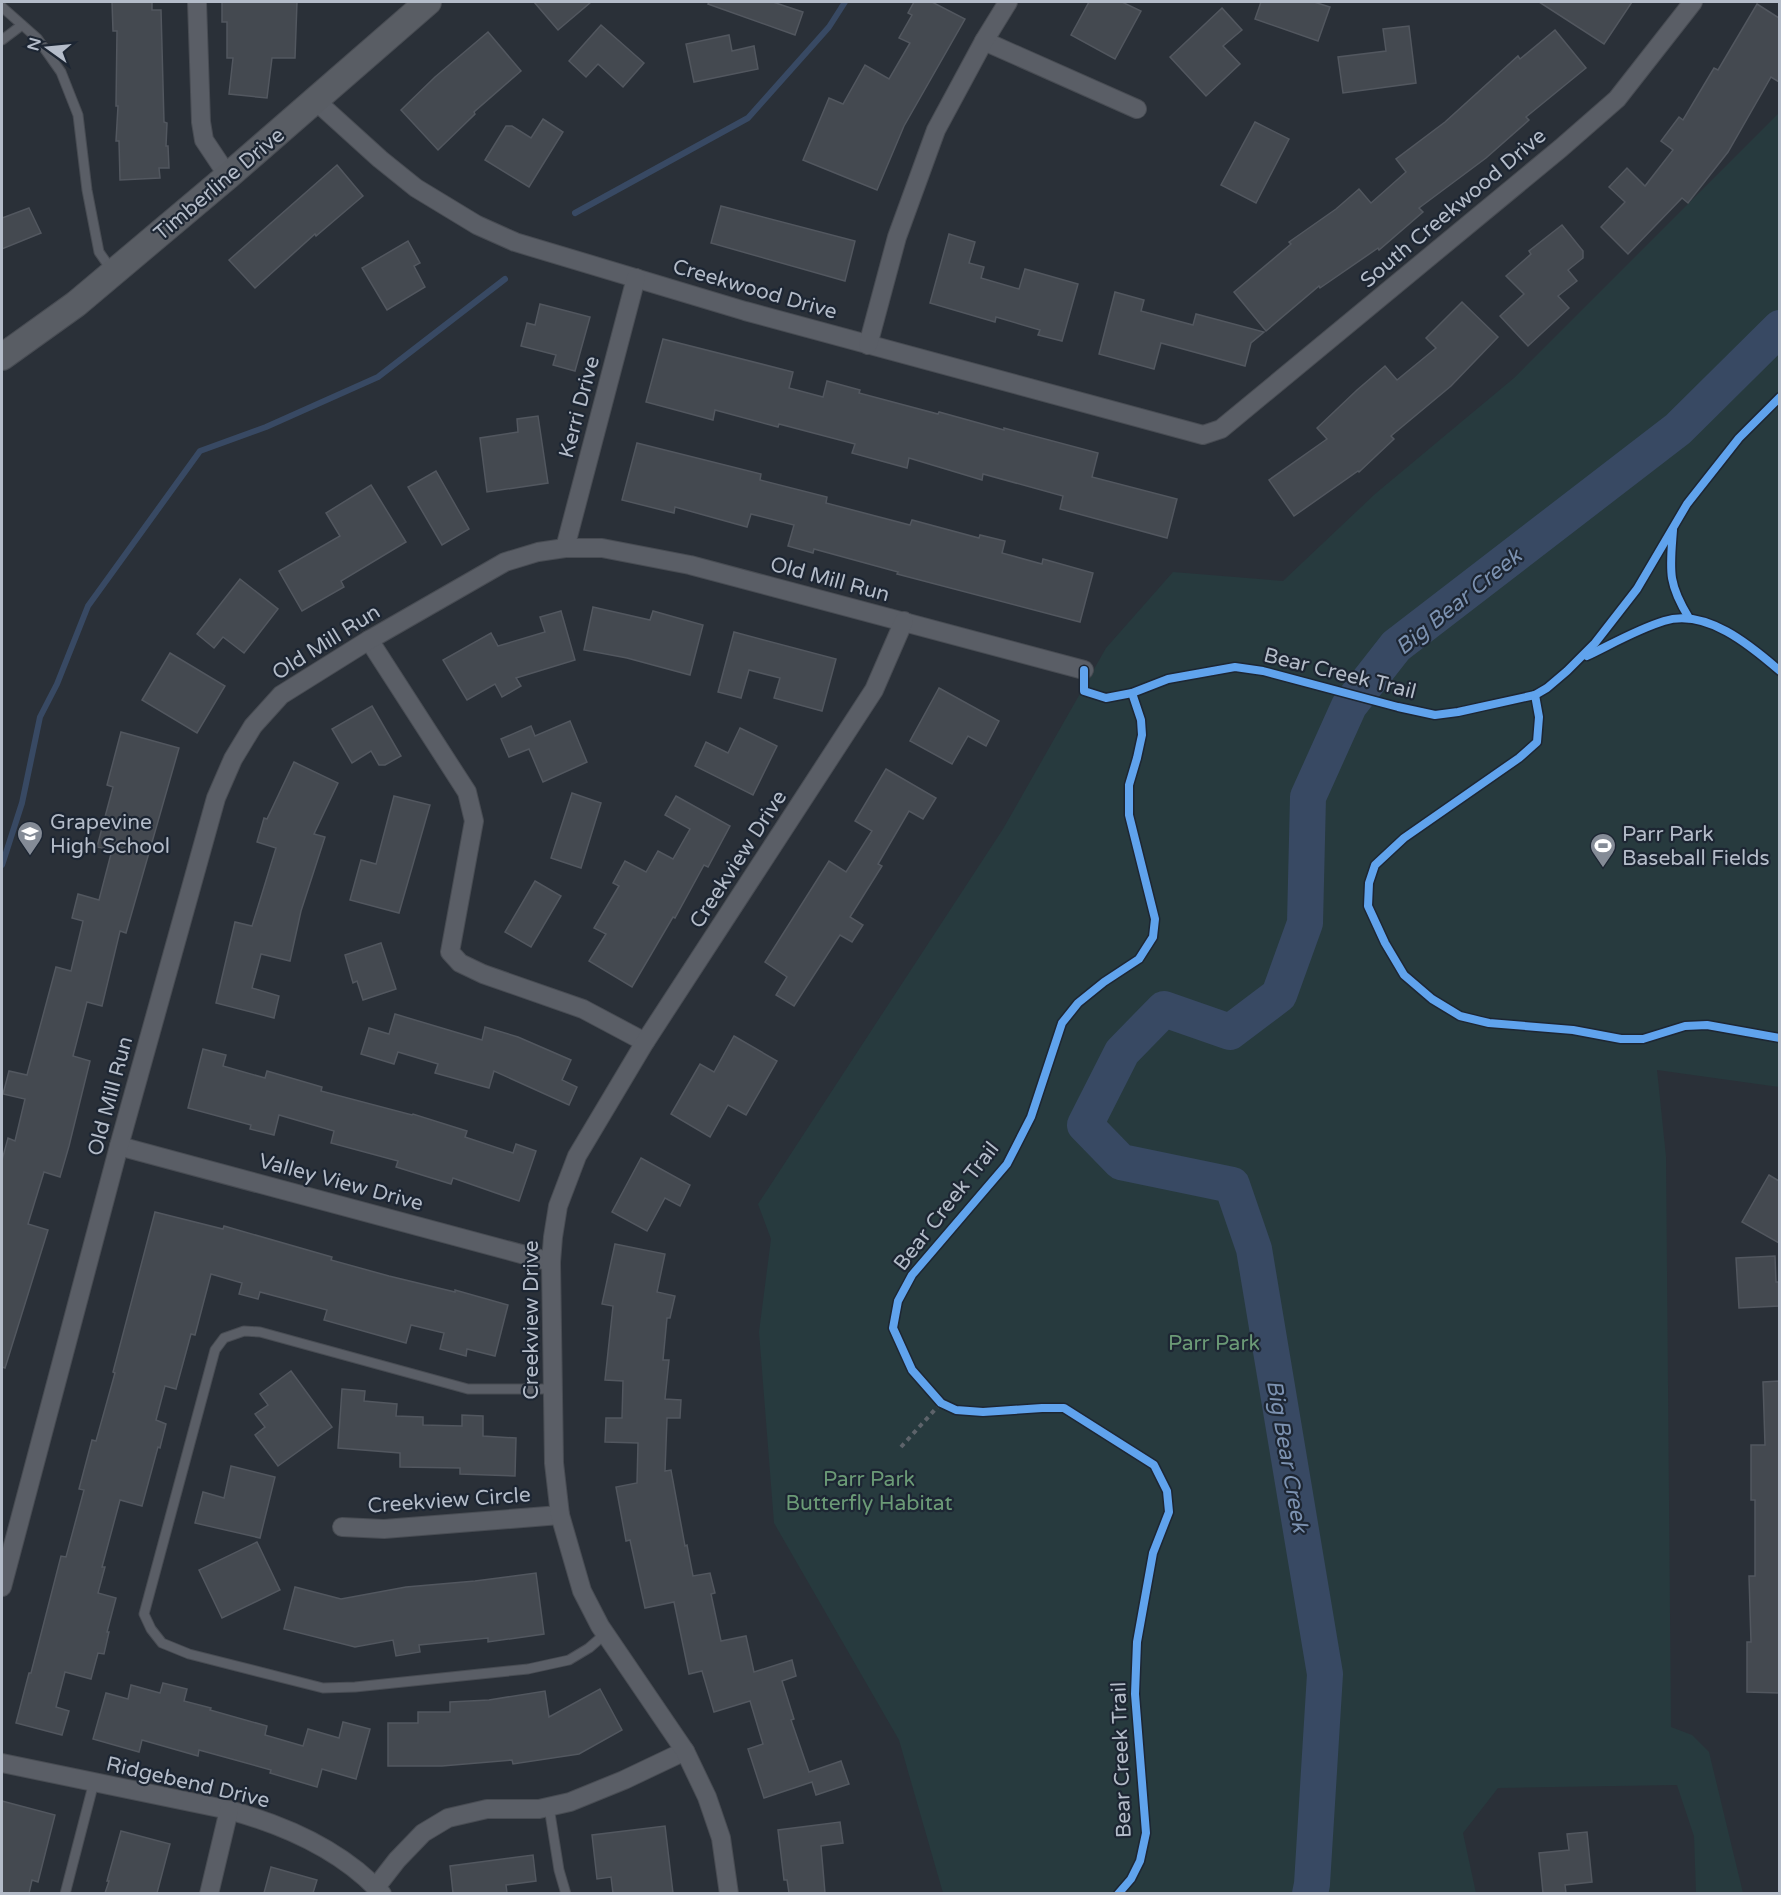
<svg xmlns="http://www.w3.org/2000/svg" width="1781" height="1895" font-family="'Varela Round',sans-serif">
	<style>
		.green { fill: #273a3e }
		.lines { fill: none; stroke-linecap: round; stroke-linejoin: round }
		.stream { stroke: #384963; stroke-width: 6 }
		.river { stroke: #384963; stroke-width: 36 }
		.building { fill: #444950; stroke: #52575f; stroke-width: 1.5 }
		.lane-casing { stroke: #484c53; stroke-width: 11 }
		.street-casing { stroke: #484c53; stroke-width: 20 }
		.secondary-casing { stroke: #484c53; stroke-width: 28 }
		.path { stroke: #5d636a; stroke-width: 4; stroke-dasharray: 4.5 4.5; stroke-linecap: butt }
		.lane { stroke: #5a5e66; stroke-width: 9 }
		.street { stroke: #5a5e66; stroke-width: 18 }
		.secondary { stroke: #595d64; stroke-width: 26 }
		.cycleway-casing { stroke: #1d2633; stroke-width: 11 }
		.cycleway { stroke: #60a3ed; stroke-width: 8 }
		.labels { text-anchor: middle; stroke-width: 4.5; stroke-linejoin: round; paint-order: stroke }
		.street-label { font-size: 21px; fill: #b4bcc9; stroke: #1d2633 }
		.poi-label { font-size: 21px; fill: #b4bcc9; stroke: #1d2633; text-anchor: start }
		.park-label { font-size: 21px; fill: #6b9a76; stroke: #1d2633 }
		.water-label { font-size: 22px; font-style: italic; fill: #7c92b1; stroke: #1d2633 }
	</style>
	<rect width="100%" height="100%" fill="#2a3038"/>
	<polygon class="green" points="1779,113 1779,1087 1657,1070 1666,1157 1671,1727 1692,1735 1709,1752 1743,1893 1696,1893 1694,1836 1677,1785 1498,1788 1463,1833 1476,1893 943,1893 899,1740 774,1523 759,1332 771,1239 758,1204 1003,829 1106,648 1173,572 1283,581 1375,494 1514,378"/>
	<g class="lines">
		<g class="stream">
			<polyline points="575,213 748,118 829,27 845,2"/>
			<polyline points="2,865 22,803 40,717 57,684 88,606 200,451 266,427 378,377 505,279"/>
		</g>
		<polyline class="river" points="1310,1894 1312,1884 1325,1674 1254,1249 1232,1185 1121,1162 1085,1125 1122,1052 1164,1009 1230,1032 1279,995 1305,923 1308,797 1349,706 1396,646 1678,429 1780,328"/>
	</g>
	<g class="building">
		<polygon points="112,2 152,2 152,10 161,10 164,122 167,123 166,146 168,146 169,168 159,168 160,178 120,180 119,141 116,141 118,106 116,106 117,31 113,31"/>
		<polygon points="222,2 297,2 295,58 272,58 267,98 229,94 233,58 227,58 227,22 222,22"/>
		<polygon points="534,2 591,2 558,30"/>
		<polygon points="709,2 773,2 803,12 795,35 708,4"/>
		<polygon points="914,2 932,2 965,19 904,126 877,190 803,160 829,98 843,104 865,65 889,79 910,43 899,38 912,15 908,13"/>
		<polygon points="1089,2 1122,2 1141,11 1115,59 1071,35"/>
		<polygon points="1261,2 1314,2 1330,7 1318,41 1255,19"/>
		<polygon points="1539,2 1632,2 1604,44"/>
		<polygon points="1757,4 1779,18 1779,82 1771,77 1728,152 1688,203 1682,198 1628,254 1601,227 1625,202 1609,187 1627,168 1645,186 1673,150 1661,141 1679,117 1683,120 1714,68 1718,70"/>
		<polygon points="1222,8 1242,30 1223,46 1240,64 1206,96 1170,57"/>
		<polygon points="601,25 644,63 623,87 598,64 586,77 569,61"/>
		<polygon points="1409,26 1416,83 1343,93 1338,57 1386,51 1383,29"/>
		<polygon points="1555,30 1586,68 1526,117 1529,120 1486,158 1419,208 1423,212 1379,250 1378,248 1320,288 1319,286 1266,331 1234,292 1291,244 1289,242 1336,209 1359,189 1371,203 1406,172 1396,159 1445,122 1518,56 1520,59"/>
		<polygon points="488,32 521,71 474,112 475,114 438,150 401,110 435,77"/>
		<polygon points="729,35 732,51 754,46 758,69 694,82 686,44"/>
		<polygon points="543,119 563,132 529,187 485,160 506,126 512,126 531,138"/>
		<polygon points="1255,122 1289,139 1256,203 1221,185"/>
		<polygon points="337,165 363,196 316,236 315,234 255,288 229,260"/>
		<polygon points="721,206 855,241 845,281 711,243"/>
		<polygon points="29,208 41,233 2,249 2,218"/>
		<polygon points="1562,225 1583,251 1583,258 1568,270 1577,281 1558,296 1569,308 1528,346 1500,316 1524,294 1506,276 1531,254 1529,251"/>
		<polygon points="949,234 975,242 969,263 984,267 981,278 1019,289 1025,269 1078,284 1062,341 1038,335 1040,330 996,317 995,322 930,303"/>
		<polygon points="408,241 420,263 414,266 425,287 387,310 362,268"/>
		<polygon points="1115,292 1144,300 1141,311 1193,325 1196,314 1264,332 1251,343 1245,366 1161,343 1154,369 1099,354"/>
		<polygon points="1462,302 1498,337 1451,386 1391,436 1394,439 1359,472 1358,471 1294,516 1269,480 1327,439 1317,428 1357,390 1385,366 1397,380 1436,348 1426,338"/>
		<polygon points="540,304 590,317 575,371 553,365 556,355 521,346 527,323 535,325"/>
		<polygon points="663,339 793,372 789,388 823,397 827,381 860,390 859,393 938,414 939,412 1004,430 1004,428 1098,453 1092,477 1177,499 1167,538 1060,509 1063,496 983,474 982,480 909,458 907,468 852,453 855,444 779,424 778,427 715,410 713,420 646,402"/>
		<polygon points="538,416 548,483 487,492 480,438 518,432 517,419"/>
		<polygon points="637,443 761,474 760,480 827,497 826,503 910,525 912,520 979,538 980,535 1005,541 1002,553 1042,564 1043,559 1093,573 1080,622 897,574 898,572 814,549 813,553 788,546 794,525 751,514 747,527 675,507 674,513 622,500"/>
		<polygon points="436,471 469,529 442,545 408,487"/>
		<polygon points="371,485 406,542 341,581 344,587 302,611 279,571 340,536 326,513"/>
		<polygon points="240,579 278,609 244,653 223,637 214,648 197,634"/>
		<polygon points="593,607 650,620 653,611 703,625 690,675 627,658 584,650"/>
		<polygon points="561,611 575,660 516,678 521,686 502,697 495,684 467,700 443,660 491,633 498,646 545,632 540,617"/>
		<polygon points="734,632 836,659 822,711 774,698 780,678 749,670 741,698 718,692"/>
		<polygon points="170,653 225,686 197,733 142,700"/>
		<polygon points="939,688 999,721 986,746 968,736 952,764 910,741"/>
		<polygon points="372,706 401,756 385,765 379,765 371,751 352,763 332,729"/>
		<polygon points="570,721 587,762 543,782 529,749 509,757 501,739 531,726 535,736"/>
		<polygon points="740,728 777,746 753,795 695,766 706,742 728,753"/>
		<polygon points="121,732 179,748 126,933 120,931 102,1006 87,1002 73,1056 90,1061 69,1146 60,1177 44,1172 28,1224 48,1230 5,1368 2,1367 2,1160 8,1138 15,1141 25,1099 3,1094 9,1071 27,1075 56,967 71,971 83,921 72,918 78,894 99,900 112,850 97,847 113,787 107,785"/>
		<polygon points="294,762 338,783 314,834 325,837 301,911 290,961 261,954 252,988 279,996 274,1018 216,1003 235,922 252,926 276,848 257,842 264,818 267,819"/>
		<polygon points="886,769 936,798 923,819 909,811 878,864 882,866 850,917 863,925 852,942 840,935 794,1006 776,995 787,977 765,962 829,861 846,872 872,831 855,821"/>
		<polygon points="572,793 601,803 581,868 551,858"/>
		<polygon points="394,796 430,805 399,913 350,900 361,860 376,864"/>
		<polygon points="676,796 730,826 708,867 704,865 675,918 673,917 632,987 589,961 606,934 594,928 619,886 613,883 625,861 646,872 658,851 673,859 690,829 665,815"/>
		<polygon points="535,881 561,896 531,947 505,932"/>
		<polygon points="381,943 396,989 363,1000 357,981 353,983 345,955"/>
		<polygon points="395,1014 482,1040 485,1027 518,1037 571,1060 562,1080 577,1087 569,1105 494,1071 489,1088 435,1073 438,1064 398,1052 394,1064 361,1054 369,1028 389,1034"/>
		<polygon points="734,1036 777,1061 746,1115 728,1105 710,1137 671,1114 700,1064 714,1072"/>
		<polygon points="203,1049 226,1055 223,1066 265,1078 267,1071 322,1087 321,1091 412,1115 413,1114 467,1131 465,1137 513,1153 516,1144 536,1151 519,1201 453,1178 451,1184 396,1167 398,1161 331,1143 334,1131 279,1115 274,1135 250,1129 251,1125 188,1108"/>
		<polygon points="641,1158 690,1185 680,1206 665,1198 647,1231 612,1212"/>
		<polygon points="1769,1175 1779,1181 1779,1243 1742,1222"/>
		<polygon points="155,1212 223,1229 224,1226 332,1257 331,1260 389,1276 455,1292 455,1290 508,1305 495,1356 467,1349 466,1356 440,1349 444,1333 411,1325 406,1343 324,1320 327,1310 260,1292 258,1299 239,1294 242,1283 211,1274 195,1335 191,1334 176,1389 165,1386 156,1420 166,1424 160,1448 158,1447 142,1506 120,1500 102,1567 105,1567 98,1593 116,1598 107,1632 109,1632 104,1654 98,1653 91,1679 65,1672 56,1707 69,1711 62,1735 16,1723 29,1673 31,1673 61,1556 66,1557 84,1490 79,1489 92,1440 96,1441 115,1373 113,1372"/>
		<polygon points="615,1244 665,1254 657,1292 675,1296 670,1318 667,1318 663,1360 669,1360 665,1399 681,1400 680,1418 667,1418 665,1471 671,1470 685,1546 687,1545 693,1576 710,1573 715,1593 711,1594 721,1641 746,1636 754,1672 792,1660 796,1676 782,1681 794,1719 791,1720 809,1772 841,1761 849,1784 816,1795 812,1782 764,1798 748,1749 763,1744 750,1701 714,1712 702,1671 689,1674 674,1602 645,1608 630,1540 626,1541 616,1487 637,1483 638,1443 605,1442 606,1418 622,1418 623,1381 605,1380 613,1306 602,1304"/>
		<polygon points="1775,1256 1776,1282 1779,1282 1779,1306 1739,1308 1736,1258"/>
		<polygon points="291,1371 332,1427 278,1466 255,1435 265,1427 255,1414 268,1405 260,1394"/>
		<polygon points="1779,1381 1779,1693 1747,1692 1747,1642 1751,1642 1749,1576 1755,1576 1755,1500 1751,1500 1751,1445 1765,1445 1763,1382"/>
		<polygon points="342,1389 365,1391 364,1401 397,1404 396,1416 423,1417 423,1425 462,1426 462,1415 483,1416 483,1436 516,1438 515,1476 460,1474 460,1468 400,1467 400,1453 338,1448"/>
		<polygon points="231,1466 275,1477 260,1538 195,1523 203,1492 224,1498"/>
		<polygon points="257,1542 280,1590 222,1618 199,1570"/>
		<polygon points="536,1573 544,1634 488,1642 488,1638 419,1645 420,1652 396,1656 393,1640 355,1647 284,1629 295,1587 341,1599 406,1587 475,1581"/>
		<polygon points="163,1683 187,1689 184,1701 211,1708 210,1710 267,1726 265,1735 303,1746 308,1729 339,1738 343,1722 370,1729 356,1779 322,1769 317,1787 270,1773 271,1770 199,1750 198,1756 142,1740 139,1752 93,1739 106,1693 128,1699 131,1685 160,1693"/>
		<polygon points="600,1689 622,1730 579,1754 513,1764 512,1760 442,1766 388,1766 388,1723 418,1723 418,1712 450,1712 450,1702 489,1700 545,1691 549,1717"/>
		<polygon points="2,1801 55,1815 38,1882 32,1880 29,1893 2,1893"/>
		<polygon points="840,1822 843,1843 821,1846 825,1893 789,1893 787,1880 784,1880 778,1830"/>
		<polygon points="665,1826 673,1893 613,1893 611,1877 597,1879 592,1835"/>
		<polygon points="121,1831 170,1844 157,1893 105,1893 109,1881 107,1881"/>
		<polygon points="1587,1832 1592,1882 1565,1885 1566,1893 1543,1893 1539,1853 1569,1850 1567,1834"/>
		<polygon points="533,1855 536,1881 506,1885 507,1893 453,1893 450,1866"/>
		<polygon points="271,1867 317,1880 313,1893 264,1893"/>
	</g>
	<g class="lines">
		<defs>
			<g id="lane">
				<polyline points="2,7 37,38 61,72 78,115 87,190 99,252 113,272"/>
				<polyline points="2,40 22,25"/>
				<polyline points="553,1389 468,1389 260,1332 244,1331 224,1338 215,1350 144,1614 151,1629 162,1643 189,1654 323,1688 355,1687 528,1669 569,1660 589,1648 605,1634"/>
				<polyline points="549,1807 559,1870 566,1894"/>
				<polyline points="65,1894 94,1782"/>
			</g>
			<g id="street">
				<polyline points="197,2 201,122 204,140 228,176"/>
				<polyline points="984,41 1137,109"/>
				<polyline points="316,101 380,159 416,188 477,225 515,242 745,311 1203,435 1221,429 1561,148 1617,99 1693,2"/>
				<polyline points="868,345 897,237 936,130 984,41 1008,2"/>
				<polyline points="565,548 636,278"/>
				<polyline points="369,640 467,792 474,821 450,952 460,963 483,974 583,1009 645,1042"/>
				<polyline points="119,1146 551,1262"/>
				<polyline points="342,1527 384,1529 560,1515"/>
				<polyline points="2,1587 119,1146 216,798 233,759 253,726 281,695 369,640 505,562 538,552 565,548 602,548 690,565 1084,670"/>
				<path d="M 2,1763 L 229,1810 C 284,1825 342,1850 382,1894"/>
				<polyline points="376,1887 397,1860 423,1833 448,1818 487,1809 539,1809 570,1802 624,1780 685,1751"/>
				<polyline points="209,1894 229,1810"/>
				<polyline points="729,1894 721,1838 707,1797 685,1751 600,1626 582,1591 560,1515 554,1463 551,1262 553,1237 558,1206 577,1156 645,1042 874,690 904,621"/>
			</g>
			<polyline id="secondary" points="2,357 76,304 228,176 428,2"/>
		</defs>
		<use href="#lane" class="lane-casing"/>
		<use href="#street" class="street-casing"/>
		<use href="#secondary" class="secondary-casing"/>
		<polyline class="path" points="901,1447 941,1403"/>
		<use href="#lane" class="lane"/>
		<use href="#street" class="street"/>
		<use href="#secondary" class="secondary"/>
		<defs>
			<g id="cycleway">
				<path d="M 1673,530 C 1670,570 1667,582 1689,618"/>
				<path d="M 1587,656 C 1612,644 1638,629 1664,621 C 1706,608 1750,645 1780,671"/>
				<polyline points="1084,670 1084,691 1106,698 1132,693 1168,679 1235,667 1263,671 1398,707 1435,715 1458,712 1535,695 1547,688 1567,671 1595,643 1637,589 1687,504 1739,438 1780,397"/>
				<polyline points="1535,695 1539,717 1537,742 1519,758 1404,838 1375,865 1369,883 1368,906 1385,943 1404,975 1432,999 1460,1016 1489,1023 1573,1030 1621,1039 1643,1039 1685,1026 1707,1025 1780,1038"/>
				<polyline points="1118,1894 1131,1879 1140,1861 1146,1833 1135,1694 1137,1642 1153,1553 1169,1512 1167,1491 1154,1465 1064,1408 1042,1408 983,1412 956,1410 941,1403 912,1370 893,1328 898,1301 912,1275 1007,1164 1031,1117 1062,1023 1078,1003 1104,982 1139,959 1153,937 1155,919 1129,815 1129,785 1137,758 1142,735 1141,720 1132,693"/>
			</g>
		</defs>
		<use href="#cycleway" class="cycleway-casing"/>
		<use href="#cycleway" class="cycleway"/>
	</g>
	<defs>
		<symbol id="school-pin" viewBox="-11 -11 22 30"><path d="M0 17L-7.5 6A9.5 9.5 0 1 1 7.5 6Z" fill="#848b96" stroke="#1d2633"/><path d="M0-5L7-2L0 1L-7-2ZM-4 1L0 2.5L4 1V4Q0 6-4 4Z" fill="#fff"/></symbol>
		<symbol id="stadium-pin" viewBox="-11 -11 22 30"><path d="M0 17L-7.5 6A9.5 9.5 0 1 1 7.5 6Z" fill="#848b96" stroke="#1d2633"/><path d="M0-5a6.5 5 0 1 0 0 10a6.5 5 0 1 0 0-10ZM-3.5-1.8h7v3.6h-7Z" fill="#fff"/></symbol>
	</defs>
	<g fill-rule="evenodd">
		<use href="#school-pin" x="15" y="819" width="30" height="40"/>
		<use href="#stadium-pin" x="1588" y="831" width="30" height="40"/>
	</g>
	<g class="labels">
		<g class="street-label">
			<text transform="translate(219 184) rotate(-40)" y="7">Timberline Drive</text>
			<text transform="translate(1453 208) rotate(-40)" y="7">South Creekwood Drive</text>
			<text transform="translate(755 289) rotate(16)" y="7">Creekwood Drive</text>
			<text transform="translate(579 407) rotate(-75)" y="7">Kerri Drive</text>
			<text transform="translate(830 579) rotate(15)" y="7">Old Mill Run</text>
			<text transform="translate(326 642) rotate(-32)" y="7">Old Mill Run</text>
			<text transform="translate(1340 673) rotate(14)" y="7">Bear Creek Trail</text>
			<text transform="translate(738 859) rotate(-57)" y="7">Creekview Drive</text>
			<text transform="translate(110 1096) rotate(-75)" y="7">Old Mill Run</text>
			<text transform="translate(341 1182) rotate(15)" y="7">Valley View Drive</text>
			<text transform="translate(946 1206) rotate(-52)" y="7">Bear Creek Trail</text>
			<text transform="translate(531 1320) rotate(-90)" y="7">Creekview Drive</text>
			<text transform="translate(449 1500) rotate(-4)" y="7">Creekview Circle</text>
			<text transform="translate(1121 1760) rotate(-92)" y="7">Bear Creek Trail</text>
			<text transform="translate(188 1782) rotate(13)" y="7">Ridgebend Drive</text>
		</g>
		<g class="poi-label">
			<text x="50" y="829">Grapevine<tspan x="50" dy="24">High School</tspan></text>
			<text x="1622" y="841">Parr Park<tspan x="1622" dy="24">Baseball Fields</tspan></text>
		</g>
		<g class="park-label">
			<text x="1214" y="1350">Parr Park</text>
			<text x="869" y="1486">Parr Park<tspan x="869" dy="24">Butterfly Habitat</tspan></text>
		</g>
		<g class="water-label">
			<text transform="translate(1458 601) rotate(-39)" y="8">Big Bear Creek</text>
			<text transform="translate(1288 1456) rotate(80)" y="8">Big Bear Creek</text>
		</g>
	</g>
	<rect width="1781" height="1895" fill="none" stroke="#b4bcc9" stroke-width="6"/>
	<g transform="translate(48 48) rotate(285)" stroke="#1d2633" stroke-width="4.5" paint-order="stroke">
	<path d="M0-4.5L10 22L0 15L-10 22Z" fill="#b4bcc9"/>
	<text y="-9" font-size="16" font-weight="bold" text-anchor="middle" fill="#b4bcc9">N</text>
	</g>
</svg>
